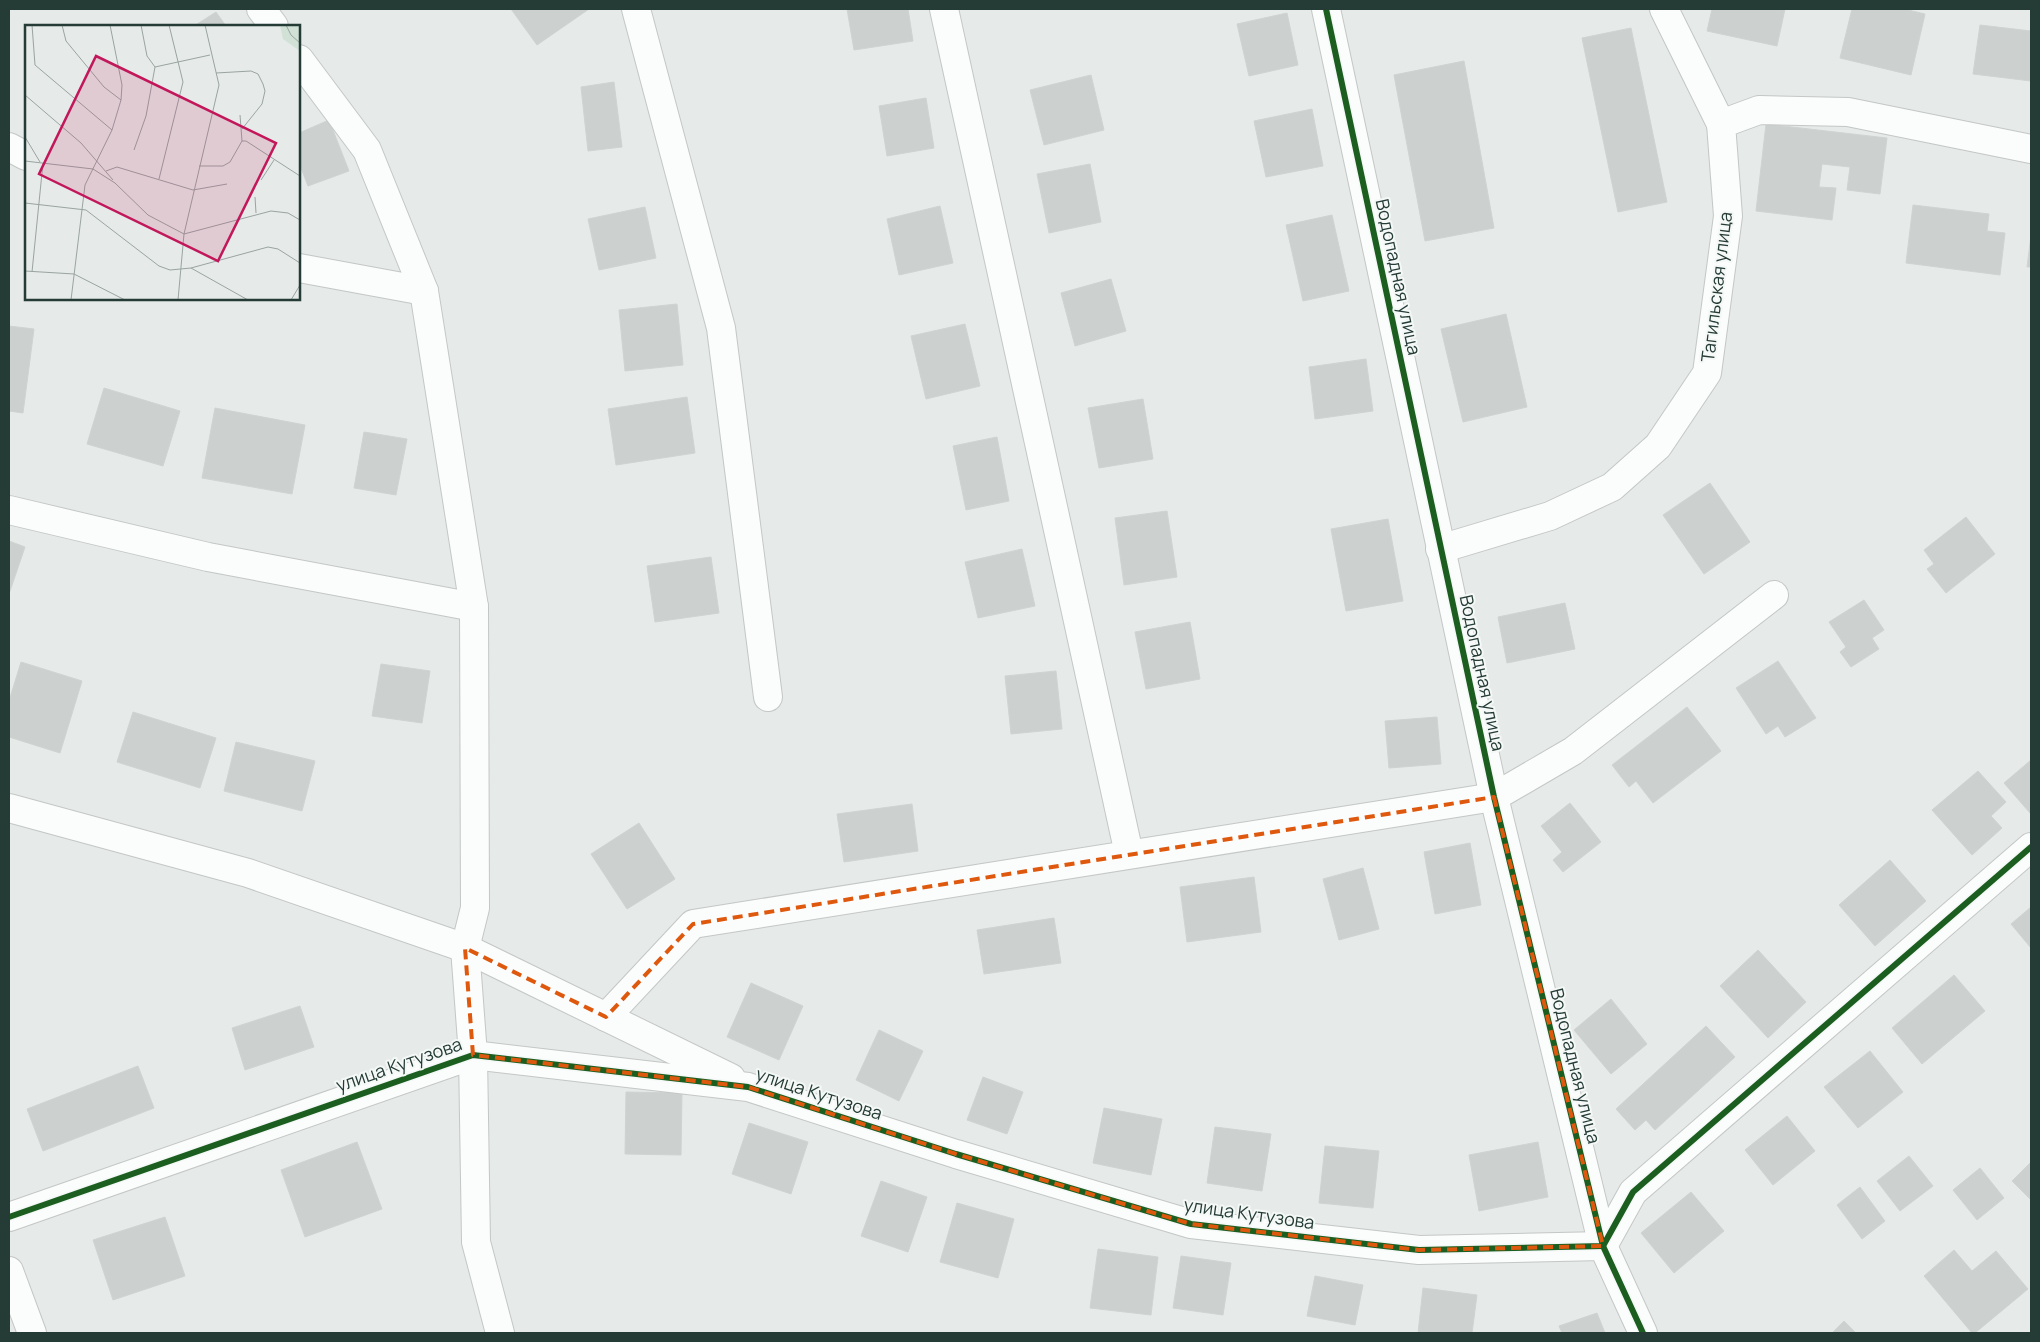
<svg xmlns="http://www.w3.org/2000/svg" width="2040" height="1342" font-family="Manrope,sans-serif">
	<style>
		.building { fill: #ccd1cf; stroke: #cfd3d1 }
		.lines { fill: none; stroke-linecap: round; stroke-linejoin: round }
		.minor-casing { stroke: #c3c7c5; stroke-width: 30 }
		.minor { stroke: #fbfcfc; stroke-width: 28 }
		.cycleway-casing { stroke: #f4f8f6; stroke-width: 9 }
		.cycleway { stroke: #1b5e20; stroke-width: 6 }
		.marked { fill: none; stroke: #de580e; stroke-width: 4; stroke-dasharray: 10 6; stroke-linejoin: round }
		.labels { text-anchor: middle; stroke-width: 4; stroke-linejoin: round; paint-order: stroke }
		.street-label { font-size: 18px; fill: #253b36; stroke: #f4f8f6 }
		.inset-road { fill: none; stroke: #99a4a1; stroke-width: 1 }
		.view { fill: #c2185b; fill-opacity: 0.15; stroke: #c2185b; stroke-width: 2.5 }
		.inset-edge { fill: none; stroke: #253b36; stroke-width: 2.5 }
	</style>
	<rect width="100%" height="100%" fill="#e6eae8"/>
	<g class="building">
		<polygon points="511,9 589,9 537,45"/>
		<polygon points="847,9 908,9 913,41 854,50"/>
		<polygon points="1712,9 1785,9 1777,46 1707,31"/>
		<polygon points="1852,9 1904,9 1925,14 1911,75 1840,58"/>
		<polygon points="216,12 226,26 194,26"/>
		<polygon points="1287,13 1298,65 1249,76 1237,24"/>
		<polygon points="1980,25 2031,31 2031,81 1973,74"/>
		<polygon points="1631,28 1667,202 1618,212 1582,38"/>
		<polygon points="1464,61 1494,228 1425,241 1394,75"/>
		<polygon points="1091,75 1104,130 1044,145 1030,90"/>
		<polygon points="614,82 622,147 588,151 581,87"/>
		<polygon points="926,98 934,148 887,156 879,106"/>
		<polygon points="1312,109 1323,166 1266,177 1254,121"/>
		<polygon points="329,120 349,171 308,186 299,163 299,133"/>
		<polygon points="1766,124 1887,138 1880,194 1847,190 1850,167 1822,164 1819,187 1836,188 1832,220 1756,211"/>
		<polygon points="1090,164 1101,222 1049,233 1037,174"/>
		<polygon points="1913,205 1989,214 1987,231 2005,233 2000,275 1906,263"/>
		<polygon points="940,206 953,263 899,275 887,219"/>
		<polygon points="645,207 656,258 599,270 588,219"/>
		<polygon points="1332,215 1349,291 1303,301 1286,225"/>
		<polygon points="2031,236 2031,267 2027,267"/>
		<polygon points="1111,279 1126,331 1075,346 1061,293"/>
		<polygon points="677,304 683,365 625,371 619,310"/>
		<polygon points="1506,314 1527,407 1463,422 1441,329"/>
		<polygon points="965,324 980,386 926,399 911,336"/>
		<polygon points="9,326 34,329 23,413 9,411"/>
		<polygon points="1366,359 1373,411 1315,419 1309,367"/>
		<polygon points="104,388 180,411 163,466 87,444"/>
		<polygon points="687,397 695,453 616,465 608,409"/>
		<polygon points="1143,399 1153,459 1099,468 1088,408"/>
		<polygon points="215,408 305,425 292,494 202,478"/>
		<polygon points="364,432 407,439 396,495 354,488"/>
		<polygon points="997,437 1009,501 966,510 953,446"/>
		<polygon points="1710,483 1750,542 1704,574 1663,515"/>
		<polygon points="1167,511 1177,577 1124,585 1115,518"/>
		<polygon points="1966,517 1995,554 1946,593 1927,569 1934,564 1924,550"/>
		<polygon points="1388,519 1403,601 1346,611 1331,529"/>
		<polygon points="9,541 25,547 9,594"/>
		<polygon points="1022,549 1035,606 978,618 965,562"/>
		<polygon points="711,557 719,613 655,622 647,566"/>
		<polygon points="1864,600 1884,630 1872,638 1879,649 1851,667 1840,652 1846,647 1829,622"/>
		<polygon points="1565,603 1575,649 1507,663 1498,617"/>
		<polygon points="1190,622 1200,679 1146,689 1135,632"/>
		<polygon points="1778,661 1816,718 1785,737 1778,726 1766,734 1736,688"/>
		<polygon points="21,662 82,681 60,753 9,737 9,701"/>
		<polygon points="381,664 430,671 422,723 372,716"/>
		<polygon points="1056,671 1062,729 1011,734 1005,676"/>
		<polygon points="1687,707 1721,751 1653,803 1636,781 1629,787 1612,765"/>
		<polygon points="133,712 216,738 200,788 117,762"/>
		<polygon points="1437,717 1441,764 1389,768 1385,721"/>
		<polygon points="236,742 315,761 302,811 224,791"/>
		<polygon points="2031,760 2031,813 2030,813 2004,783"/>
		<polygon points="1978,771 2006,802 1991,816 2002,828 1972,855 1932,810"/>
		<polygon points="1570,803 1601,842 1563,872 1553,860 1562,852 1541,826"/>
		<polygon points="912,804 918,851 844,862 837,814"/>
		<polygon points="639,823 675,879 627,909 591,854"/>
		<polygon points="1470,843 1481,905 1435,914 1424,852"/>
		<polygon points="1890,860 1926,901 1875,946 1839,905"/>
		<polygon points="1363,868 1379,929 1339,940 1323,879"/>
		<polygon points="1254,877 1261,932 1187,942 1180,887"/>
		<polygon points="2031,907 2031,948 2011,924"/>
		<polygon points="1054,918 1061,963 984,974 977,930"/>
		<polygon points="1758,950 1806,1002 1768,1038 1720,986"/>
		<polygon points="1954,975 1985,1011 1922,1064 1892,1028"/>
		<polygon points="751,983 803,1006 779,1060 727,1037"/>
		<polygon points="1611,999 1647,1044 1611,1074 1574,1030"/>
		<polygon points="300,1006 314,1047 245,1070 232,1028"/>
		<polygon points="1706,1026 1735,1057 1655,1130 1646,1120 1635,1130 1616,1109"/>
		<polygon points="879,1030 923,1051 899,1101 856,1080"/>
		<polygon points="1870,1051 1903,1092 1858,1128 1824,1087"/>
		<polygon points="138,1066 154,1108 43,1151 27,1109"/>
		<polygon points="983,1077 1023,1092 1007,1134 967,1120"/>
		<polygon points="626,1092 682,1093 681,1155 625,1154"/>
		<polygon points="1104,1108 1162,1119 1151,1175 1093,1163"/>
		<polygon points="1787,1116 1815,1151 1773,1185 1745,1150"/>
		<polygon points="749,1123 808,1142 791,1194 732,1174"/>
		<polygon points="1215,1127 1271,1134 1262,1191 1207,1183"/>
		<polygon points="357,1142 382,1209 305,1237 281,1170"/>
		<polygon points="1538,1142 1548,1197 1479,1211 1469,1155"/>
		<polygon points="1325,1146 1379,1151 1373,1208 1319,1203"/>
		<polygon points="1909,1156 1933,1186 1900,1211 1877,1181"/>
		<polygon points="2031,1162 2031,1200 2012,1181"/>
		<polygon points="1980,1168 2004,1198 1977,1220 1953,1190"/>
		<polygon points="881,1181 927,1197 908,1252 861,1236"/>
		<polygon points="1860,1187 1885,1221 1862,1239 1837,1205"/>
		<polygon points="1691,1192 1724,1231 1674,1273 1641,1233"/>
		<polygon points="957,1203 1014,1219 998,1278 940,1262"/>
		<polygon points="165,1217 185,1276 113,1300 93,1240"/>
		<polygon points="1098,1249 1158,1257 1151,1315 1090,1308"/>
		<polygon points="1954,1250 1972,1271 1996,1251 2028,1289 1975,1333 1972,1333 1924,1276"/>
		<polygon points="1181,1256 1231,1263 1223,1315 1173,1308"/>
		<polygon points="1315,1276 1363,1285 1355,1325 1307,1316"/>
		<polygon points="1423,1288 1477,1295 1472,1333 1418,1333"/>
		<polygon points="1597,1313 1605,1333 1562,1333 1559,1326"/>
		<polygon points="1844,1321 1856,1333 1832,1333"/>
	</g>
	<g class="lines">
		<defs>
			<g id="minor">
				<polyline points="261,9 274,26"/>
				<polyline points="636,9 721,328 768,697"/>
				<polyline points="944,9 1129,854"/>
				<polyline points="1326,9 1494,797 1603,1246 1643,1333"/>
				<polyline points="1664,9 1721,124"/>
				<polyline points="299,59 367,150 424,291 474,607 475,908 465,948 473,1055 476,1242 500,1333"/>
				<polyline points="9,147 26,156"/>
				<polyline points="299,268 424,291"/>
				<polyline points="9,510 208,557 474,607"/>
				<polyline points="1440,549 1550,516 1612,487 1658,446 1707,373 1728,216 1721,124 1759,110 1848,112 2031,149"/>
				<polyline points="9,808 248,873 465,948 731,1078"/>
				<polyline points="606,1017 693,924 1494,797 1573,751 1774,595"/>
				<polyline points="9,1217 473,1055 748,1087 956,1154 1191,1224 1419,1250 1603,1246 1633,1192 2031,847"/>
				<polyline points="9,1271 32,1333"/>
			</g>
		</defs>
		<use href="#minor" class="minor-casing"/>
		<use href="#minor" class="minor"/>
		<defs>
			<g id="cycleway">
				<polyline points="1326,9 1494,797 1603,1246 1643,1333"/>
				<polyline points="9,1217 473,1055 748,1087 956,1154 1191,1224 1419,1250 1603,1246 1633,1192 2031,847"/>
			</g>
		</defs>
		<use href="#cycleway" class="cycleway-casing"/>
		<use href="#cycleway" class="cycleway"/>
	</g>
	<path class="marked" d="M 1494,797 L 1603,1246 L 1419,1250 L 1191,1224 L 956,1154 L 748,1087 L 473,1055 L 465,948 L 606,1017 L 693,924 Z"/>
	<g class="labels">
		<g class="street-label">
			<text transform="translate(1398 277) rotate(78)" y="6">Водопадная улица</text>
			<text transform="translate(1717 287) rotate(-83)" y="6">Тагильская улица</text>
			<text transform="translate(1482 673) rotate(78)" y="6">Водопадная улица</text>
			<text transform="translate(399 1065) rotate(-19)" y="6">улица Кутузова</text>
			<text transform="translate(1575 1066) rotate(76)" y="6">Водопадная улица</text>
			<text transform="translate(819 1094) rotate(18)" y="6">улица Кутузова</text>
			<text transform="translate(1249 1214) rotate(8)" y="6">улица Кутузова</text>
		</g>
	</g>
	<g transform="translate(25 25)">
		<rect width="275" height="275" fill="#e6eae8"/>
		<path d="M 255,0 L 275,0 L 275,26 L 258,14 Z" fill="#d1e1d6"/>
		<path class="inset-road" d="M 7,0 L 10,40 L 87,105M 37,0 L 41,16 L 79,62 L 96,75M 116,0 L 122,31 L 130,42 L 185,30M 261,0 L 266,10 L 275,18M 191,48 L 226,46 L 233,49 L 238,59 L 240,66 L 237,79 L 217,104M 0,70 L 56,118 L 88,155M 215,90 L 217,116M 0,112 L 15,137M 109,125 L 121,91 L 130,42M 0,136 L 68,144 L 90,158 L 123,190 L 159,209 L 246,186 L 263,188 L 275,195M 174,141 L 198,141 L 205,137 L 217,116 L 221,116 L 275,151M 81,146 L 92,142 L 168,165 L 202,159M 134,154 L 158,57 L 144,0M 236,155 L 249,135M 230,172 L 231,188M 0,178 L 61,185 L 134,241 L 145,245 L 166,243 L 223,275M 166,243 L 243,222 L 253,224 L 275,238M 0,246 L 49,249 L 100,275M 7,247 L 18,138M 46,275 L 60,160 L 87,105 L 96,75 L 97,60 L 85,0M 153,275 L 159,209 L 194,60 L 180,0M 266,275 L 275,260"/>
		<path class="view" d="M 71,31 L 251,118 L 193,236 L 14,149 Z"/>
		<rect width="275" height="275" class="inset-edge"/>
	</g>
	<rect width="2040" height="1342" fill="none" stroke="#253b36" stroke-width="20"/>
</svg>
